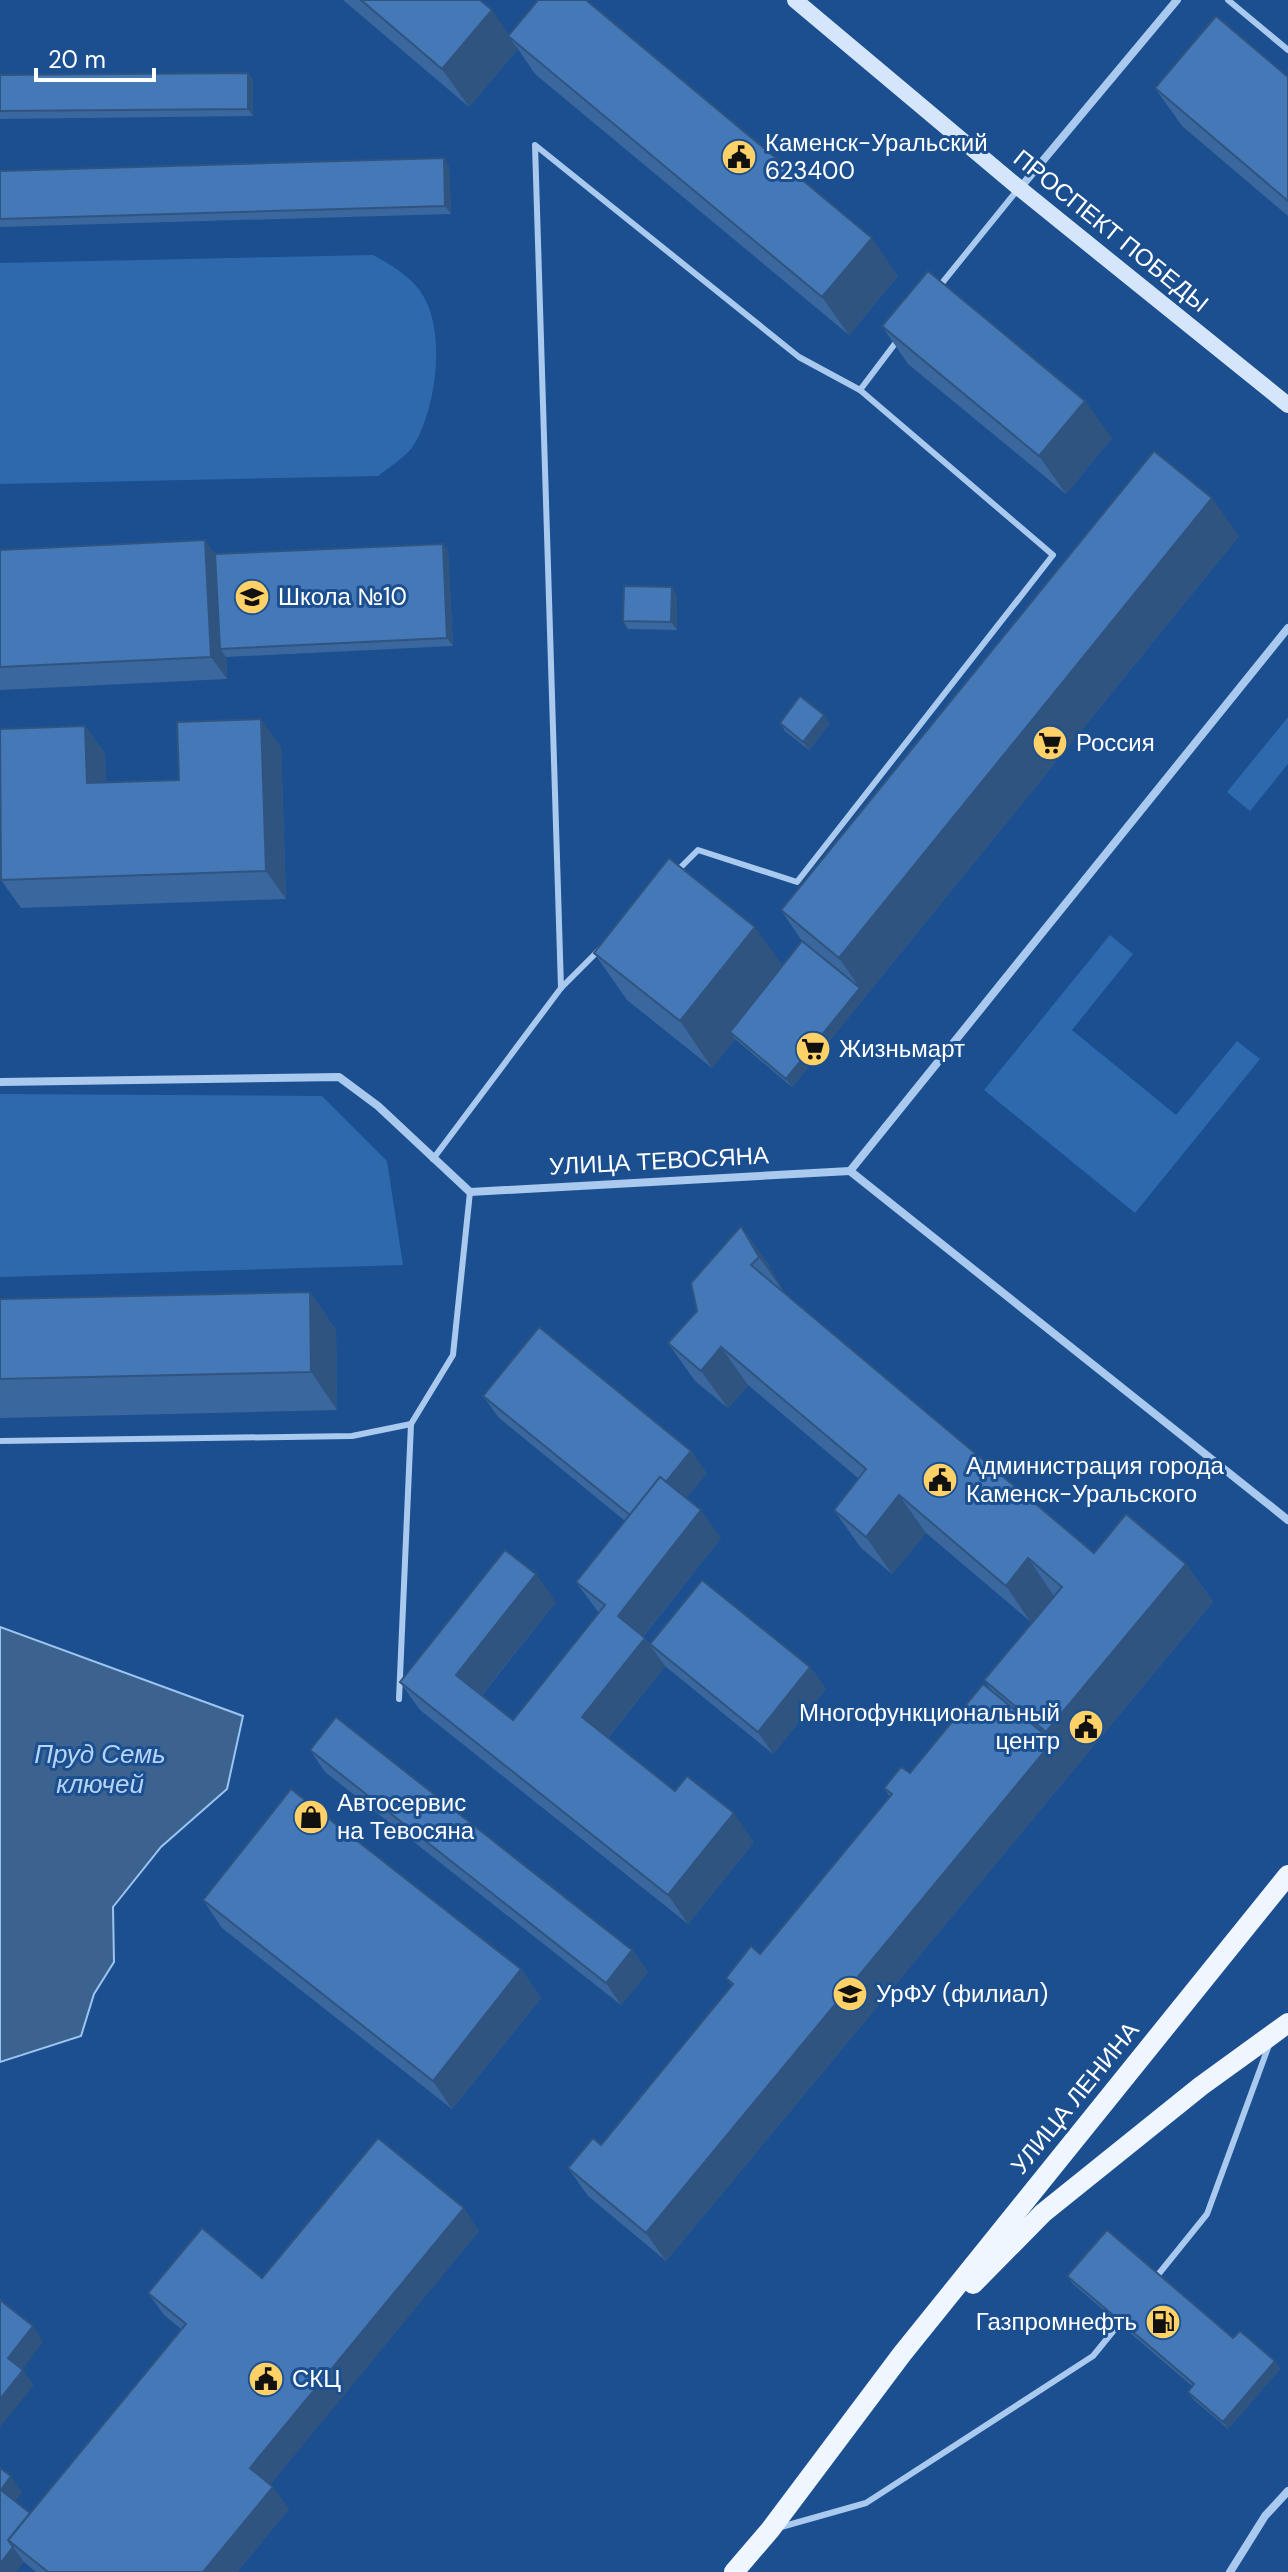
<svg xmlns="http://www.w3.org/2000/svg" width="1288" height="2572" font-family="'DM Sans',sans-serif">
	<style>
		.green { fill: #2e69ad }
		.water { fill: #3c6290; stroke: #9cc4f0; stroke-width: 2 }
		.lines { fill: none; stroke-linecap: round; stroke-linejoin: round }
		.service { stroke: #a9c9ee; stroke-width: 6 }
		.minor { stroke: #a9c9ee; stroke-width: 8 }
		.secondary { stroke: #d6e6fa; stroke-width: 16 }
		.primary { stroke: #f0f6ff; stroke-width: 20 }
		.wall { fill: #3a679d }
		.shaded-wall { fill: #305480 }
		.building { fill: #4478b7; stroke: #305480; stroke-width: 2 }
		.labels { text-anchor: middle; stroke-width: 6; stroke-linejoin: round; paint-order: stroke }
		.poi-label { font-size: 24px; fill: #fff; stroke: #1b4f8f; text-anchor: start }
		.street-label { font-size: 24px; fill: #fff; stroke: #1b4f8f }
		.water-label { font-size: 26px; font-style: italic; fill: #b5d3f5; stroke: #1b4f8f }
	</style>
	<rect width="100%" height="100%" fill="#1b4f8f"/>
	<g class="green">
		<path d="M 373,255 C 393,266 414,278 425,299 C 445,337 436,407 415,443 C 408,456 389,467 378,476 L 0,484 L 0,263 Z"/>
		<polygon points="1288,717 1288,764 1250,811 1227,792"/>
		<polygon points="1110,935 1133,954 1072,1030 1176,1115 1237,1041 1260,1059 1135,1213 984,1090"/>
		<polygon points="0,1094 322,1096 387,1161 403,1265 0,1277"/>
	</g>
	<polygon class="water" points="0,1627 243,1716 227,1789 161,1847 113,1907 114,1962 94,1994 81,2036 0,2062"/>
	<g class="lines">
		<g class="service">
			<polyline points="1228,0 1288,50"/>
			<polyline points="938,288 1019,188"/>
			<polyline points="677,871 698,850 797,882 1053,555 860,390 897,341"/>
			<polyline points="561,988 535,145 799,357 860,390"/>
			<polyline points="433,1159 561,988 599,950"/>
			<polyline points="0,1441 352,1436 411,1424"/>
			<polyline points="399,1699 411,1424 453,1355 470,1192"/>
			<polyline points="1157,2276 1207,2214 1269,2045"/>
			<polyline points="781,2527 866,2503 1093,2356 1119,2324"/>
		</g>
		<g class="minor">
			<polyline points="1020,188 1177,0"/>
			<polyline points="0,1082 339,1077 378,1106 470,1192 850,1171"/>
			<polyline points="850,1171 1288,628"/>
			<polyline points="850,1171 1288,1520"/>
			<polyline points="1230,2572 1265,2516 1288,2491"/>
		</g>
		<polyline class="secondary" points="795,0 1019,188 1288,405"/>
		<g class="primary">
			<polyline points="973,2284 1043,2213 1201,2086 1288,2023"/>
			<polyline points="734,2572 770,2530 902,2354 1288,1875"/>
		</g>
	</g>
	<g class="wall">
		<polygon points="343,0 480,0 509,35 898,276 849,335 535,74 518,49 469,107"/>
		<polygon points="248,73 253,80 253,116 0,119 0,75"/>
		<polygon points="1288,77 1288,216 1182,126 1155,88"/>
		<polygon points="449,166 451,214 0,227 0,171"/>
		<polygon points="882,326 1112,438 1066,494 908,364"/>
		<polygon points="1239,536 792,1087 735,1039 712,1068 627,1000 594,953 782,965 802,941 781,910"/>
		<polygon points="443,544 448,551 453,646 226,657 227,679 0,690 0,550 215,554"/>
		<polygon points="677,595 677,630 628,629 623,621"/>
		<polygon points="780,723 830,723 809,750 785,731"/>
		<polygon points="85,726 105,754 106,783 179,780 281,747 286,899 21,908 1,880"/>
		<polygon points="741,1226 768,1264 785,1294 1094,1553 1186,1564 1213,1602 666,2261 588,2196 568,2168 601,2145 732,1986 726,1978 760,1954 890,1797 884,1788 910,1773 991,1690 984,1680 1032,1623 926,1533 892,1574 861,1548 834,1510 859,1479 748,1385 728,1408 695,1381 668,1343 697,1311"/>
		<polygon points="310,1292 336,1330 337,1410 0,1418 0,1299"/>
		<polygon points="483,1396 707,1473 686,1498 721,1538 643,1637 650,1644 810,1667 826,1689 773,1754 665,1666 608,1738 675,1791 754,1842 688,1924 420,1710 400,1682 556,1602 482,1695 513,1720 599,1613 576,1582 625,1521 499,1418"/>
		<polygon points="310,1750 632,1950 648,1972 621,2005 325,1772"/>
		<polygon points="203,1900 521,1969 541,1998 452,2109 222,1928"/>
		<polygon points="479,2231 270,2484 289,2509 237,2572 36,2572 24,2562 0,2572 0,2468 22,2492 15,2501 30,2513 181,2329 164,2315 148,2293 262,2278"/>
		<polygon points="1067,2276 1233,2338 1275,2361 1280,2369 1228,2429 1193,2399 1188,2392 1192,2386 1073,2284"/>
	</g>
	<g class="shaded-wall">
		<polygon points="492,10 512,39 508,36 518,49 469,107 442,69"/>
		<polygon points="248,73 253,80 253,116 248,109"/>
		<polygon points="444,158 449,166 451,214 445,206"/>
		<polygon points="872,238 898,276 849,335 822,297"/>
		<polygon points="1085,401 1112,438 1066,494 1039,456"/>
		<polygon points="1212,498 1239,536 792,1087 786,1079 860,988 839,958"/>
		<polygon points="205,540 221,562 220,649 226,657 227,679 211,657"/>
		<polygon points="443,544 448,551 453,646 447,638"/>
		<polygon points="672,587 677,595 677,630 671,622"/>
		<polygon points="824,715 830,723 809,750 803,742"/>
		<polygon points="261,719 281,747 286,899 266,871"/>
		<polygon points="85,726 105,754 107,812 87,783"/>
		<polygon points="755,927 788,973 730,1032 735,1039 712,1068 680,1021"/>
		<polygon points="741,1226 768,1264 786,1295 759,1257"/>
		<polygon points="310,1292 336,1330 337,1410 311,1372"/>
		<polygon points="721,1347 748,1385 728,1408 701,1371"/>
		<polygon points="691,1451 707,1473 651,1541 635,1519"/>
		<polygon points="899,1495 926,1533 892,1574 866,1537"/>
		<polygon points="701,1510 721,1538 637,1644 618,1616"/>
		<polygon points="1028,1558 1054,1596 1032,1624 1006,1586"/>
		<polygon points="1186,1564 1213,1602 666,2261 646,2233 1053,1741 1046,1732"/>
		<polygon points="536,1574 556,1602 475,1703 456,1675"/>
		<polygon points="645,1638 665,1666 602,1745 582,1717"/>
		<polygon points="810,1667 826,1689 773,1754 758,1732"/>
		<polygon points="734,1813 754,1842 688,1924 668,1895"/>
		<polygon points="632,1950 648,1972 621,2005 606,1983"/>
		<polygon points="521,1969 541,1998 452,2109 433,2081"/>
		<polygon points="464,2208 479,2231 266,2490 250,2468"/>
		<polygon points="33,2326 43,2342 19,2374 8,2358"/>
		<polygon points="1275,2361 1280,2369 1228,2429 1223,2422"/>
		<polygon points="23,2370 34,2385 0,2427 0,2399"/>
		<polygon points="11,2476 22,2492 12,2505 1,2490"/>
		<polygon points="273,2487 289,2509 237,2572 203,2572"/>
		<polygon points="13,2547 24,2562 16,2572 0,2572 0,2564"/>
	</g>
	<g class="building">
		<polygon points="361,0 480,0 492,10 442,69"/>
		<polygon points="538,0 586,0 872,238 822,297 508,36"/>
		<polygon points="1216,16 1288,77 1288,201 1155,88"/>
		<polygon points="248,73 248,109 0,111 0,75"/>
		<polygon points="444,158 445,206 0,219 0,171"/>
		<polygon points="928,271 1085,401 1039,456 882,326"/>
		<polygon points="1154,451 1212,498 839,958 781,910"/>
		<polygon points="205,540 211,657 0,667 0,550"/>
		<polygon points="443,544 447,638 220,649 215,554"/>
		<polygon points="624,586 672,587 671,622 623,621"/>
		<polygon points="800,696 824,715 803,742 780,723"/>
		<polygon points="261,719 266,871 1,880 0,729 85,726 87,783 179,780 177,722"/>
		<polygon points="669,858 755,927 680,1021 594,953"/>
		<polygon points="802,941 860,988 786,1079 730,1032"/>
		<polygon points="741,1226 759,1257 751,1265 1094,1553 1126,1514 1186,1564 1046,1732 984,1680 1062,1587 1028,1558 1006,1586 899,1495 866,1537 834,1510 866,1469 721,1347 701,1371 668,1343 697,1311 691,1283"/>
		<polygon points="310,1292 311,1372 0,1379 0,1299"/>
		<polygon points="539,1327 691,1451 666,1482 660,1477 630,1515 483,1396"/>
		<polygon points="660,1477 701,1510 618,1616 645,1638 582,1717 675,1791 687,1776 734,1813 668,1895 400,1682 505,1550 536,1574 456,1675 513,1720 605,1605 576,1582"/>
		<polygon points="702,1580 810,1667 758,1732 650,1644"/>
		<polygon points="983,1684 1053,1741 646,2233 568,2168 593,2138 601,2145 733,1984 726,1978 751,1946 760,1954 892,1794 884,1788 901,1767 910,1773"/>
		<polygon points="336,1717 632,1950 606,1983 310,1750"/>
		<polygon points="291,1789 521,1969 433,2081 203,1900"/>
		<polygon points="378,2138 464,2208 250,2468 273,2487 203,2572 48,2572 8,2540 186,2324 148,2293 202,2228 262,2278"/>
		<polygon points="1107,2230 1233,2338 1240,2331 1275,2361 1223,2422 1188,2392 1194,2384 1067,2276"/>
		<polygon points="0,2300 33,2326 8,2358 23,2370 0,2399"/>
		<polygon points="0,2468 11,2476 1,2490 30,2513 8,2540 13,2547 0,2564"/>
	</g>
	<defs>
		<symbol id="civic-disc" viewBox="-11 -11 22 22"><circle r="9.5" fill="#ffd166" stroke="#1b4f8f"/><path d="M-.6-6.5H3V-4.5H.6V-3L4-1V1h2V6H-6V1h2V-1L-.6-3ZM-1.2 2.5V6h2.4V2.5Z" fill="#111"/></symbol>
		<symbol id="school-disc" viewBox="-11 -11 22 22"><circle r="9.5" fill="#ffd166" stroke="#1b4f8f"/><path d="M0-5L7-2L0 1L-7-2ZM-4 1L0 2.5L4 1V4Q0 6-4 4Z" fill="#111"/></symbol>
		<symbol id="supermarket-disc" viewBox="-11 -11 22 22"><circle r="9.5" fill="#ffd166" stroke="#1b4f8f"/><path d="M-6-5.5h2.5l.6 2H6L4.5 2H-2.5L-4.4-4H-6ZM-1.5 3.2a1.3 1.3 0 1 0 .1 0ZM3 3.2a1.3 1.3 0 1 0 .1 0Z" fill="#111"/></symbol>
		<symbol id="shop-disc" viewBox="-11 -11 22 22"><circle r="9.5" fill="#ffd166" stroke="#1b4f8f"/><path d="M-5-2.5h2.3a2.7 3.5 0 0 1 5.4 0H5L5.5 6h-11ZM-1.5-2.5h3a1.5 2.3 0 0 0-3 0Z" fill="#111"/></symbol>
		<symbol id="university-disc" viewBox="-11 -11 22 22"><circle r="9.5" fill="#ffd166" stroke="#1b4f8f"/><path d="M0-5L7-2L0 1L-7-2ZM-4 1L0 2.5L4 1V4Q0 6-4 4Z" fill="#111"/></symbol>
		<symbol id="fuel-disc" viewBox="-11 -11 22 22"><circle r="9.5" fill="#ffd166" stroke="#1b4f8f"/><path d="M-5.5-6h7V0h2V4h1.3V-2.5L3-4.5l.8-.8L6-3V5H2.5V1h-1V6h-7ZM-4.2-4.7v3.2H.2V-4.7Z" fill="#111"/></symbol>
	</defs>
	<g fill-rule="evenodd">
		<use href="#civic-disc" x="719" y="137" width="40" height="40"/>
		<use href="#school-disc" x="232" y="577" width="40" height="40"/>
		<use href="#supermarket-disc" x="1030" y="723" width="40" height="40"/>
		<use href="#supermarket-disc" x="793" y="1029" width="40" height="40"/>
		<use href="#civic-disc" x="920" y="1460" width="40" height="40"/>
		<use href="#civic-disc" x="1066" y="1707" width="40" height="40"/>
		<use href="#shop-disc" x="291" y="1797" width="40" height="40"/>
		<use href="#university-disc" x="830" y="1974" width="40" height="40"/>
		<use href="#fuel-disc" x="1143" y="2302" width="40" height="40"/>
		<use href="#civic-disc" x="246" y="2359" width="40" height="40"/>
	</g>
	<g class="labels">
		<g class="poi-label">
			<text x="765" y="151">Каменск-Уральский<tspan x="765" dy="28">623400</tspan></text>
			<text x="278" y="605">Школа №10</text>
			<text x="1076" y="751">Россия</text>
			<text x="839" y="1057">Жизньмарт</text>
			<text x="966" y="1474">Администрация города<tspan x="966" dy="28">Каменск-Уральского</tspan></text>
			<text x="1060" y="1721" text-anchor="end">Многофункциональный<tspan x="1060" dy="28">центр</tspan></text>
			<text x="337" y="1811">Автосервис<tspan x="337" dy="28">на Тевосяна</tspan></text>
			<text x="876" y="2002">УрФУ (филиал)</text>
			<text x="1137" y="2330" text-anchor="end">Газпромнефть</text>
			<text x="292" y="2387">СКЦ</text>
		</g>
		<g class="street-label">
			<text transform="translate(1111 231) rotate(39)" y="8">ПРОСПЕКТ ПОБЕДЫ</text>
			<text transform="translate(659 1161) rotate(-3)" y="8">УЛИЦА ТЕВОСЯНА</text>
			<text transform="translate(1075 2098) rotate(-51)" y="8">УЛИЦА ЛЕНИНА</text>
		</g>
		<g class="water-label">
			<text x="100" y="1763">Пруд Семь<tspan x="100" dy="30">ключей</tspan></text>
		</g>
	</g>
	<path d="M36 68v12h118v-12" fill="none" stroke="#ffffff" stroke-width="4"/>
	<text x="48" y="68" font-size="24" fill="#ffffff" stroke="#1b4f8f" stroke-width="6" paint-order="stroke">20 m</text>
</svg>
